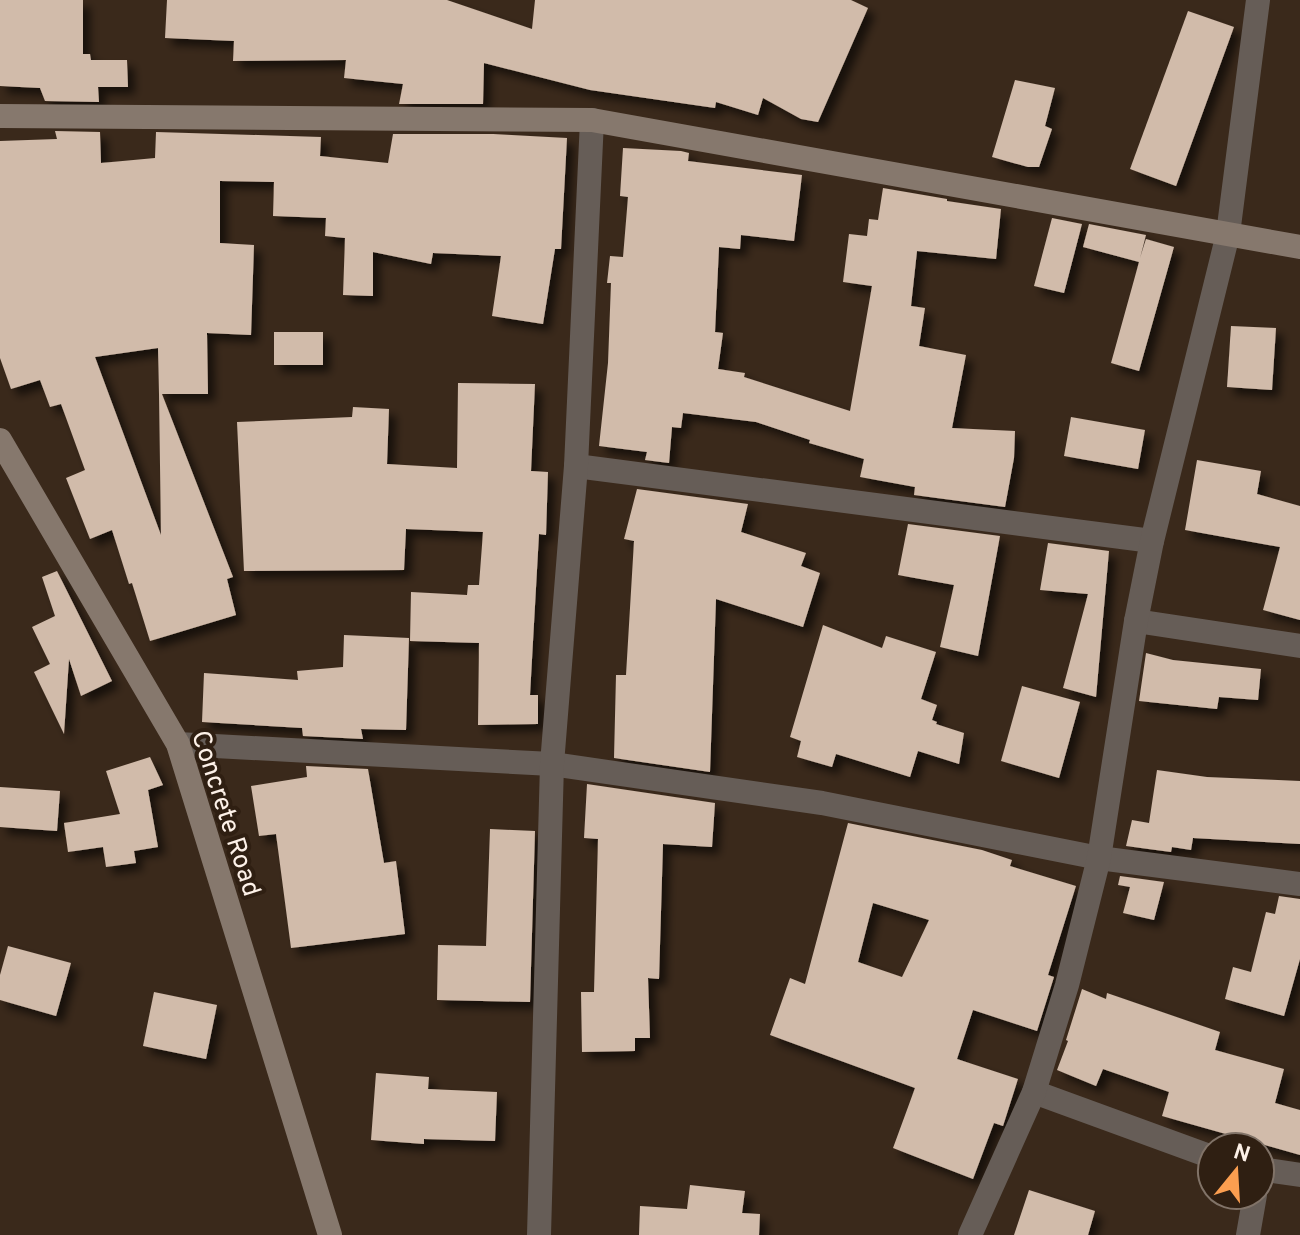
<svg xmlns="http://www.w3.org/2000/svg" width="1300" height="1235" font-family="Overpass,sans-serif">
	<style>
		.building { fill: #d1bbaa; fill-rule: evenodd; filter: url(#shadow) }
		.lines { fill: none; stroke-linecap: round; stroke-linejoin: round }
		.street { stroke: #665d57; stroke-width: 24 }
		.secondary { stroke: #86786d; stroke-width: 24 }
		.labels { text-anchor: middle; stroke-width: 8; stroke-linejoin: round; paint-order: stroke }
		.street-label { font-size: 26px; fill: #fdf1e8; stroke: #2f1f12 }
	</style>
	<defs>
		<filter id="shadow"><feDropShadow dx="7" dy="7" stdDeviation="4" flood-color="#0009"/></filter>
	</defs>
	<rect width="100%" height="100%" fill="#3a291b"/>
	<g class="building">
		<polygon points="0,0 83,0 83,54 90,54 91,60 127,60 128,87 98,87 99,102 45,101 40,88 0,86"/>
		<polygon points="167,0 447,0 532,29 535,0 851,0 868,8 818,122 801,119 763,98 758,115 716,102 715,108 590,90 484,63 483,104 399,104 403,84 344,78 346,60 233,61 234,41 165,38"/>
		<polygon points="1188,11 1234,27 1176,186 1130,169"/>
		<polygon points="1015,80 1055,88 1045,126 1052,129 1039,167 1028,167 992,157"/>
		<path d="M 55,131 L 100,132 L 101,163 L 155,158 L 156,132 L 321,137 L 320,156 L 388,163 L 393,134 L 493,134 L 567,138 L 561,249 L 555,249 L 543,324 L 492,316 L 501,256 L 433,253 L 431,264 L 373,252 L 373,296 L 343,295 L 345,238 L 325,236 L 326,218 L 273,216 L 274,182 L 220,181 L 220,243 L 254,245 L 251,335 L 207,333 L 208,394 L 162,394 L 233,577 L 227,579 L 236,615 L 150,641 L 132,583 L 129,584 L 112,530 L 90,539 L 66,478 L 85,470 L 61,404 L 50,407 L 40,380 L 11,389 L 0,358 L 0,141 L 57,139 ZM 158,348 L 159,394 L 161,535 L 95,357 Z"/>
		<polygon points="623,148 681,151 689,153 688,161 802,175 794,241 741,235 740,249 719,247 715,332 723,333 718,369 745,373 744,377 850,411 872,286 843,282 849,234 867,236 869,219 878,220 883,188 947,199 947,201 1001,209 996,259 917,251 911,306 925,308 919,346 966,355 952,428 1015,431 1014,458 1005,507 914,495 915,487 860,477 864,459 809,443 810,440 756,422 683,413 681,428 672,427 669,463 645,460 647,452 599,446 608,363 611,283 607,283 610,256 623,257 628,197 620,196"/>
		<polygon points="1052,218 1082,224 1064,293 1034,286"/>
		<polygon points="1089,224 1146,235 1140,258 1146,239 1174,247 1139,371 1111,363 1139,262 1083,247"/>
		<polygon points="1231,326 1276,328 1272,390 1227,387"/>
		<rect x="274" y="332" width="49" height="33"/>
		<polygon points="458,383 535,384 531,471 548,472 546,535 539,534 530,695 538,695 538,724 478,725 479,643 410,641 411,592 467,595 468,585 479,585 483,532 406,529 404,570 244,571 237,422 352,417 353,407 389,409 387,464 457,468"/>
		<polygon points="1071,417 1145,430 1138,469 1064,456"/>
		<polygon points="1197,460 1261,471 1257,494 1300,506 1300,620 1263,610 1280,547 1185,530"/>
		<polygon points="637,489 748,504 741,532 806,553 801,566 820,573 803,627 716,599 710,772 614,758 616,675 626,675 634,541 624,539"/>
		<polygon points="908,524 1000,536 978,656 940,647 954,585 898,575"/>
		<polygon points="1048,543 1109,551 1096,697 1063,688 1088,594 1040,590"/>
		<polygon points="57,571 112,681 81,696 69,659 64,734 34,672 50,664 32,627 55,616 42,577"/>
		<polygon points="823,625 882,648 886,636 936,652 921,699 937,705 932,720 937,722 936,724 964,733 959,764 918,751 910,777 836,754 832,767 797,757 801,741 790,737"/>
		<polygon points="344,635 409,638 406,730 361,729 363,739 303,736 302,728 202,722 204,673 298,680 297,671 343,667"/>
		<polygon points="1146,653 1173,660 1261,669 1258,700 1219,697 1217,709 1139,701"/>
		<polygon points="1022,686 1080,702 1059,778 1001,761"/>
		<polygon points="150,757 163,785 148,790 158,847 134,851 136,863 106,867 103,847 68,852 64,823 120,814 106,771"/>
		<polygon points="306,766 368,769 384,863 396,861 405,934 291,948 276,834 259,836 251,786 307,777"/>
		<polygon points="1157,770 1207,777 1300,781 1300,844 1193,838 1191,850 1172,847 1171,852 1126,846 1132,820 1149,823"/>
		<polygon points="587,784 715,803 712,847 663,844 659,979 648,978 650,1038 635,1038 635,1051 582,1052 581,992 594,992 598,839 584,838"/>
		<polygon points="0,787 60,791 57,831 0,827"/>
		<path d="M 848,823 L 982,850 L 1012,860 L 1010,866 L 1076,886 L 1048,975 L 1054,977 L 1037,1031 L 973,1010 L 957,1059 L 1018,1079 L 1003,1126 L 994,1123 L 973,1179 L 893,1148 L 915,1088 L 770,1035 L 790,978 L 805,984 ZM 873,903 L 929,920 L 902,977 L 858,962 Z"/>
		<polygon points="490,829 535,831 530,1002 437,1000 438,945 486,946"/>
		<polygon points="1120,876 1164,882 1154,920 1123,913 1130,887 1118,885"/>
		<polygon points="1279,896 1300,899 1300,959 1284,1016 1225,999 1233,967 1251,972 1266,912 1275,914"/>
		<polygon points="8,946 71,963 56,1016 0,1000 0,975"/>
		<polygon points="1082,989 1106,999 1107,993 1220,1032 1215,1050 1284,1069 1275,1103 1300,1110 1300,1155 1162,1116 1169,1092 1103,1069 1096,1086 1057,1070 1068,1041 1066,1040"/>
		<polygon points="154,992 217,1005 206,1059 143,1046"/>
		<polygon points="376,1073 429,1077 428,1089 497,1092 495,1141 424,1139 424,1144 371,1140"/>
		<polygon points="690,1185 745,1191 742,1213 760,1214 759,1235 639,1235 640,1206 687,1209"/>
		<polygon points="1029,1190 1095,1211 1088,1235 1014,1235"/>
	</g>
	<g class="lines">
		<g class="street">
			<polyline points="576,466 1152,541"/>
			<polyline points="1136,621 1300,646"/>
			<polyline points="178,744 552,764 822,803 1099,858 1300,884"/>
			<polyline points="1034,1092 1212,1157"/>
			<polyline points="1260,1169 1300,1175"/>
			<polyline points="539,1235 552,764 576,466 592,120"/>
			<polyline points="970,1235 1034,1092 1067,985 1099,858 1136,621 1152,541 1228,234 1258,0"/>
			<polyline points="1248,1235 1255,1195"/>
		</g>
		<g class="secondary">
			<polyline points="0,116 592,120 1300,247"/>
			<polyline points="0,440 178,744 330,1235"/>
		</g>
	</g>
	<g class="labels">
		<g class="street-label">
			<text transform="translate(227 813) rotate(72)" y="9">Concrete Road</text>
		</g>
	</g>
	<g transform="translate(1236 1171) rotate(18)"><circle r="38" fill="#2f1f12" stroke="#817368" stroke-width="2"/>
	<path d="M0-6L14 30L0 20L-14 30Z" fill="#fb9e50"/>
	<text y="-12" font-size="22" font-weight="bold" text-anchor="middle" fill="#fdf1e8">N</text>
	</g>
</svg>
